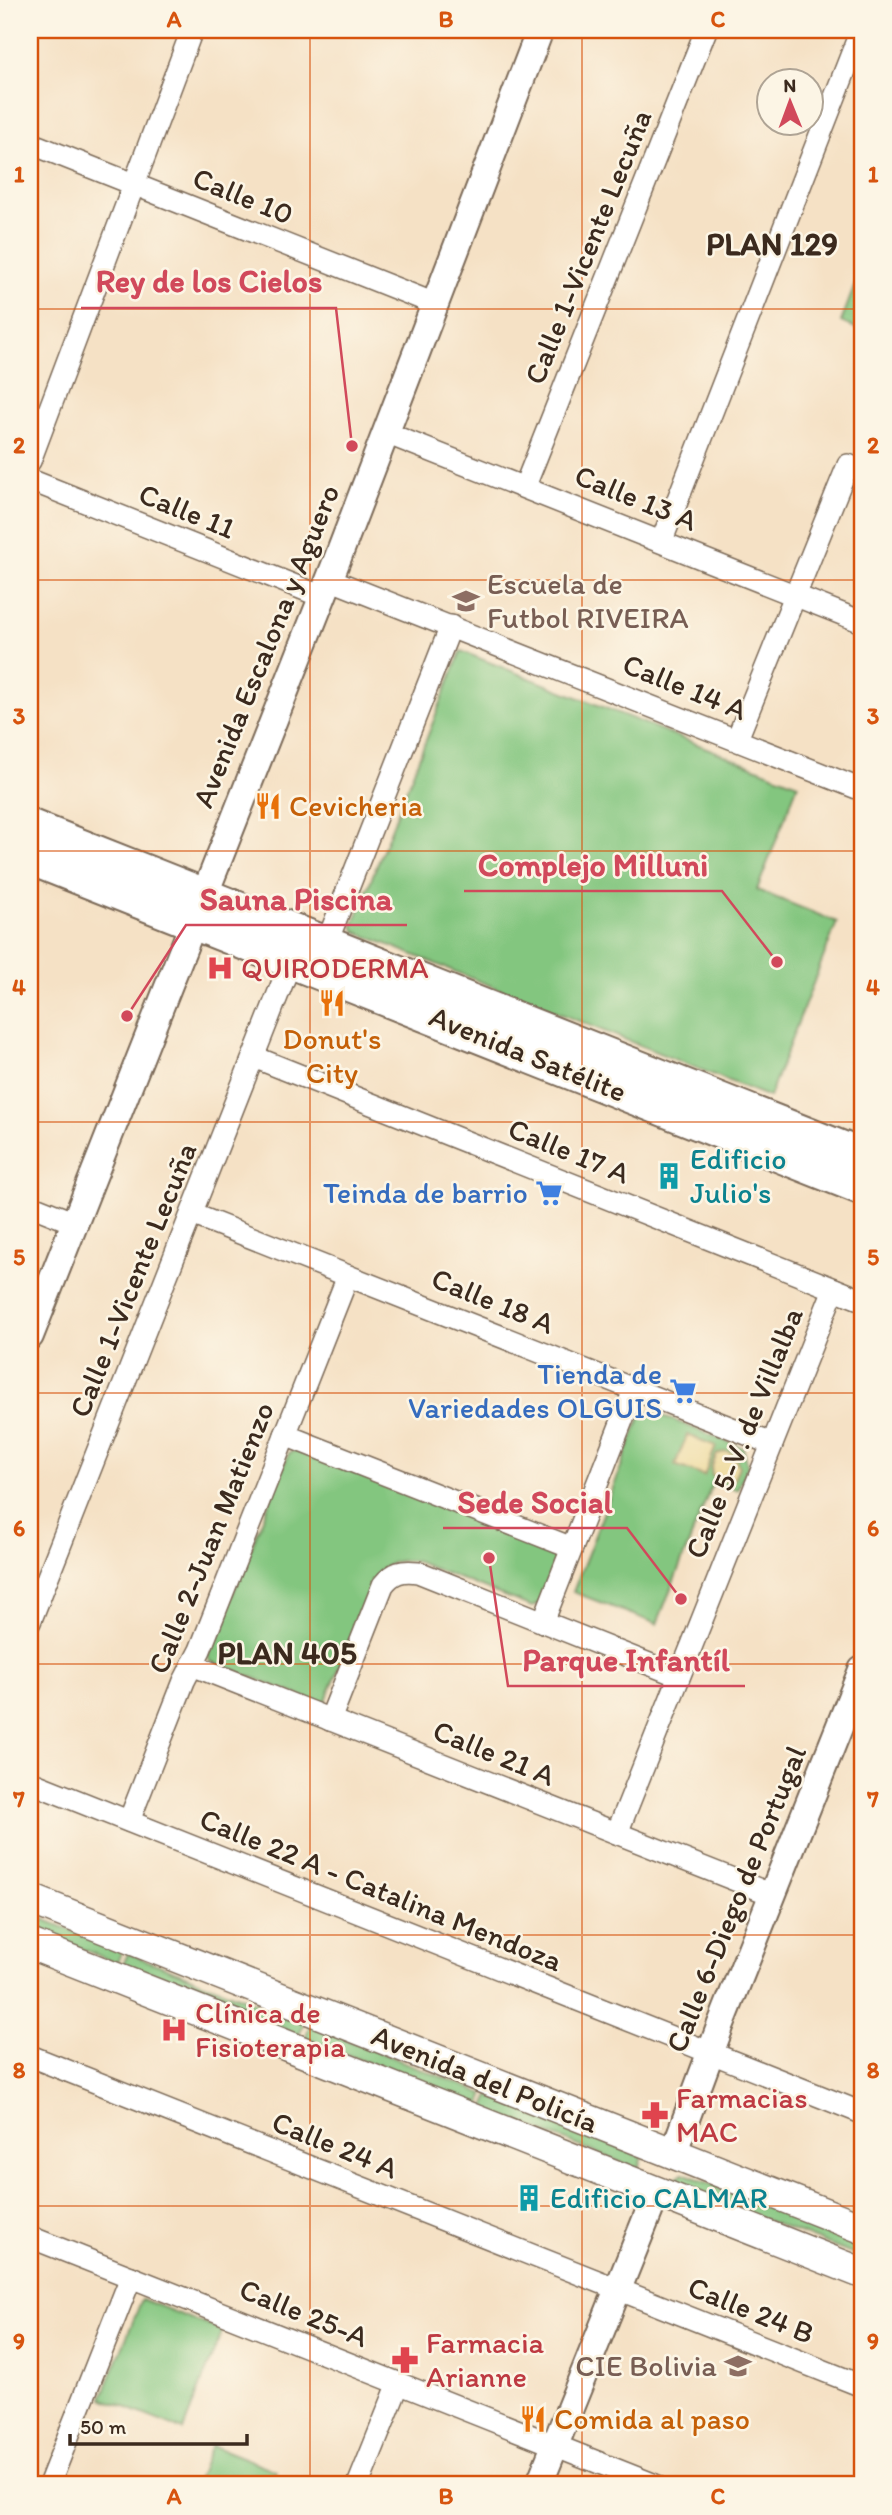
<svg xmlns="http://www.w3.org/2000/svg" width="892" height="2515" font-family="Itim,sans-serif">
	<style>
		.green { fill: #83c67f; stroke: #5f784e; stroke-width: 2 }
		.sand { fill: #eeda9e; stroke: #94825e; stroke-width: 2 }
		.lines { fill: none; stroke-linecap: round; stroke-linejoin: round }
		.minor-casing { stroke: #7c6a58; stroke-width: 24 }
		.tertiary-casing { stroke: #7c6a58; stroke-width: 30 }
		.secondary-casing { stroke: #7c6a58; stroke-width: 33 }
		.primary-casing { stroke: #7c6a58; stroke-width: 37 }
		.minor { stroke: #fff; stroke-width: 21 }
		.tertiary { stroke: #fff; stroke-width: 26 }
		.secondary { stroke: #fff; stroke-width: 30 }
		.primary { stroke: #fff; stroke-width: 33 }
		.grid { fill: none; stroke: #d7540e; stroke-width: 2; stroke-opacity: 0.55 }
		.labels { text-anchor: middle; stroke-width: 5; stroke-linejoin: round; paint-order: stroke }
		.street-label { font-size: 30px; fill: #3b2a1e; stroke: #fcf5e5 }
		.education-label { font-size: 30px; fill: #785e54; stroke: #fcf5e5; text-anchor: start }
		.food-label { font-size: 30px; fill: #c56008; stroke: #fcf5e5; text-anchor: start }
		.health-label { font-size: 30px; fill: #be3a42; stroke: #fcf5e5; text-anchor: start }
		.culture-label { font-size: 30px; fill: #0d838f; stroke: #fcf5e5; text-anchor: start }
		.shop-label { font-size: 30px; fill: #366cbe; stroke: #fcf5e5; text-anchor: end }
		.neighbourhood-label { font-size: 32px; font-weight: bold; fill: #3b2a1e; stroke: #fcf5e5 }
		.leader { fill: none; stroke: #d1495b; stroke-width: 2.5 }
		.callout-dot { fill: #d1495b; stroke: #fcf5e5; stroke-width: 2.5 }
		.callout-label { font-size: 32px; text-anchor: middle; font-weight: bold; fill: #d1495b; stroke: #fcf5e5; stroke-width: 5; stroke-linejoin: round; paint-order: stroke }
		.neatline { fill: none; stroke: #d7540e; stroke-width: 2.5 }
		.grid-label { font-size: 23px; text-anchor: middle; font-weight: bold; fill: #d7540e }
	</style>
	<rect width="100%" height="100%" fill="#fcf5e5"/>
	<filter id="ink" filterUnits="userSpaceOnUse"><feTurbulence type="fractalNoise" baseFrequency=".0143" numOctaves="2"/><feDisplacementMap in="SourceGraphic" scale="14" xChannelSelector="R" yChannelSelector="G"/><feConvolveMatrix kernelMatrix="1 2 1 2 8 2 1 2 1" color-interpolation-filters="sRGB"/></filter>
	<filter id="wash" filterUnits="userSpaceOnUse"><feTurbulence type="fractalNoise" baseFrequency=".00686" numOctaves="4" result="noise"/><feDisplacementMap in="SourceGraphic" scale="28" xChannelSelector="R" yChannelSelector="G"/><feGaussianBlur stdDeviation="1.57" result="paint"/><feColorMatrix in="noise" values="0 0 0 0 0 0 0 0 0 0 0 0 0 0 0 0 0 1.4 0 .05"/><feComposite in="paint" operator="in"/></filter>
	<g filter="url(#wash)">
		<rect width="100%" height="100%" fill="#f5e1c5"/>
		<g class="green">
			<polygon points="862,266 862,331 841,322"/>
			<polygon points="461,651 798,784 757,890 837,922 769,1097 356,932 353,926"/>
			<polygon points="646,1412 653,1412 743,1448 748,1466 737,1490 713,1482 657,1624 573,1592 640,1418"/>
			<path d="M 296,1450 L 552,1550 L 557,1558 L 540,1603 L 532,1607 L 417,1562 C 400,1558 386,1562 376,1577 L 324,1705 L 210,1661 L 208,1656 L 289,1453 Z"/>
			<polygon points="30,1914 122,1950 117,1963 30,1928"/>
			<polygon points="128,1953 304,2022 299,2035 123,1965"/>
			<polygon points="310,2025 485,2094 480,2107 305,2038"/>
			<polygon points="490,2096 642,2157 638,2169 484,2109"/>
			<polygon points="683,2173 862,2244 862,2258 679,2186 677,2177"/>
			<polygon points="142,2299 222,2331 183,2430 102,2398"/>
			<polygon points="211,2445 277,2471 271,2485 195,2485"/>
		</g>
		<g class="sand">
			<polygon points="687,1435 716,1446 704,1476 675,1465"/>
			<polygon points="727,1451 737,1455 736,1459 739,1466 732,1484 712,1476 711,1468 717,1454"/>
		</g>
	</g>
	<g filter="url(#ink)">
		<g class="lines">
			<defs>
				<g id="minor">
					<polyline points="30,143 435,304"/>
					<polyline points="386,433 862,622"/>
					<polyline points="30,461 192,30"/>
					<polyline points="30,480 323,597"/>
					<polyline points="525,486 706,30"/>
					<polyline points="662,540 861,30"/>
					<polyline points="329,579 862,790"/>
					<polyline points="737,739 848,465 862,471"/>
					<polyline points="327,942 451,626"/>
					<polyline points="254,1057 862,1300"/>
					<polyline points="30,1205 75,1223"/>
					<polyline points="192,1214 772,1444"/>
					<polyline points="285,1435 572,1548"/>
					<polyline points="30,1622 295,951"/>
					<polyline points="543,1622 634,1390"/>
					<polyline points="192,1665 773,1895"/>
					<path d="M 330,1720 L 383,1585 C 393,1572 402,1570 418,1572 L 679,1676"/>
					<polyline points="30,1782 862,2113"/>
					<polyline points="129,1821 184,1681 200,1650 348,1276"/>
					<polyline points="617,1833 834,1289"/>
					<polyline points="30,2056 862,2386"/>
					<polyline points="30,2237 655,2485"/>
					<polyline points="49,2485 131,2277"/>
					<polyline points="358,2485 399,2383"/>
				</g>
				<g id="tertiary">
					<polyline points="30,1336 337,560 540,30"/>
					<polyline points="673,2154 721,2024 862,1670"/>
					<polyline points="539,2485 657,2192"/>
				</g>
				<g id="secondary">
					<polyline points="30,1899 862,2228"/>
					<polyline points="30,1944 862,2273"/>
				</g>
				<g id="primary">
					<polyline points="30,826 862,1156"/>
					<polyline points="30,858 862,1188"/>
				</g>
			</defs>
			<use href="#minor" class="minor-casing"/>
			<use href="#tertiary" class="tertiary-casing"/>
			<use href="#secondary" class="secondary-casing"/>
			<use href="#primary" class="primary-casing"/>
			<use href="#minor" class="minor"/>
			<use href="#tertiary" class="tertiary"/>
			<use href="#secondary" class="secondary"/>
			<use href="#primary" class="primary"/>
		</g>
	</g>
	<path class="grid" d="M 310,30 L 310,2485M 582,30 L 582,2485M 30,309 L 862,309M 30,580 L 862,580M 30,851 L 862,851M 30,1122 L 862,1122M 30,1393 L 862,1393M 30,1664 L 862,1664M 30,1935 L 862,1935M 30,2206 L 862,2206"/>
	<defs>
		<symbol id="university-bare" viewBox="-9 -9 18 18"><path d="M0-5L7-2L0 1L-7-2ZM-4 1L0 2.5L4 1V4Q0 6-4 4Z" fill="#8d6e63" stroke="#fcf5e5" stroke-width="2.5" paint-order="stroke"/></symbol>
		<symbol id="restaurant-bare" viewBox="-9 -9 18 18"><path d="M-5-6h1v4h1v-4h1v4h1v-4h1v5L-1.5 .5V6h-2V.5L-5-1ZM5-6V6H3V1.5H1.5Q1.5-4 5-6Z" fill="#e8710a" stroke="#fcf5e5" stroke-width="2.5" paint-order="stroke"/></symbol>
		<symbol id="hospital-bare" viewBox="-9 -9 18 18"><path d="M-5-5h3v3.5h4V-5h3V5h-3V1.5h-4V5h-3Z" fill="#e0444e" stroke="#fcf5e5" stroke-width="2.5" paint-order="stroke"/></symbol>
		<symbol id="building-bare" viewBox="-9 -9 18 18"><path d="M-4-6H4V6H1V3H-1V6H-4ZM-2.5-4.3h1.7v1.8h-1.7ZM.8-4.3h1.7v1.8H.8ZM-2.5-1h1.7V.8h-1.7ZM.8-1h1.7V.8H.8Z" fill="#0f9aa8" stroke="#fcf5e5" stroke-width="2.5" paint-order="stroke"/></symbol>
		<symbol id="supermarket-bare" viewBox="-9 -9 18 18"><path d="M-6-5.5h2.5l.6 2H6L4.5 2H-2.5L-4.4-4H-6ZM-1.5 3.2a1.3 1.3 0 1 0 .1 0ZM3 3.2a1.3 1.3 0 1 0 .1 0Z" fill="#3f7fe0" stroke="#fcf5e5" stroke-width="2.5" paint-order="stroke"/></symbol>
		<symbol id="pharmacy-bare" viewBox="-9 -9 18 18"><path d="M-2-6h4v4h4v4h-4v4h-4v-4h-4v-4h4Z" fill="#e0444e" stroke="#fcf5e5" stroke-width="2.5" paint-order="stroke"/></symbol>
	</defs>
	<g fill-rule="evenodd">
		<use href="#university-bare" x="447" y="582" width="38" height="38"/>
		<use href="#restaurant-bare" x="249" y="787" width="38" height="38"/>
		<use href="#hospital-bare" x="201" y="949" width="38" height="38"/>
		<use href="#restaurant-bare" x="313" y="984" width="38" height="38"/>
		<use href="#building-bare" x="650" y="1157" width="38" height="38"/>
		<use href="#supermarket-bare" x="530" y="1174" width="38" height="38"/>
		<use href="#supermarket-bare" x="664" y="1372" width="38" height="38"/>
		<use href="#hospital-bare" x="155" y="2011" width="38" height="38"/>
		<use href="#pharmacy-bare" x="636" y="2096" width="38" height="38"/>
		<use href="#building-bare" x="510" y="2179" width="38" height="38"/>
		<use href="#pharmacy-bare" x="386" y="2341" width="38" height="38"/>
		<use href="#university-bare" x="719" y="2347" width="38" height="38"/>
		<use href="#restaurant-bare" x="514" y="2400" width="38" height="38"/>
	</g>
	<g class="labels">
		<g class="street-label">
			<text transform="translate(243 196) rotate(22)" y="10">Calle 10</text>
			<text transform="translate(588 247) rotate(-68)" y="10">Calle 1-Vicente Lecuña</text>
			<text transform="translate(636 498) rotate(22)" y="10">Calle 13 A</text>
			<text transform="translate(187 511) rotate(22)" y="10">Calle 11</text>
			<text transform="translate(266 646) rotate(-68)" y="10">Avenida Escalona y Aguero</text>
			<text transform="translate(685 687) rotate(22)" y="10">Calle 14 A</text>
			<text transform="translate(528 1054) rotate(22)" y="10">Avenida Satélite</text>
			<text transform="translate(569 1151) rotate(22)" y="10">Calle 17 A</text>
			<text transform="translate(133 1280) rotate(-68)" y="10">Calle 1-Vicente Lecuña</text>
			<text transform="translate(493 1301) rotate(22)" y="10">Calle 18 A</text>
			<text transform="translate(744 1433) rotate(-68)" y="10">Calle 5-V. de Villalba</text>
			<text transform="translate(211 1538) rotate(-68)" y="10">Calle 2-Juan Matienzo</text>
			<text transform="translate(494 1753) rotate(22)" y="10">Calle 21 A</text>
			<text transform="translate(381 1890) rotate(22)" y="10">Calle 22 A - Catalina Mendoza</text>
			<text transform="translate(736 1899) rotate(-68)" y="10">Calle 6-Diego de Portugal</text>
			<text transform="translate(485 2079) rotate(22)" y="10">Avenida del Policía</text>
			<text transform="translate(335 2145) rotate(22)" y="10">Calle 24 A</text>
			<text transform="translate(751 2310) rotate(22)" y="10">Calle 24 B</text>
			<text transform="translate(304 2313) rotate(22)" y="10">Calle 25-A</text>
		</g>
		<g class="education-label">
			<text x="487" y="594">Escuela de<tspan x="487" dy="34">Futbol RIVEIRA</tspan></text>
			<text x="717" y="2376" text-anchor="end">CIE Bolivia</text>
		</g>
		<g class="food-label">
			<text x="289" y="816">Cevicheria</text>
			<text x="332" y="1049" text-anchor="middle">Donut's<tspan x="332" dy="34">City</tspan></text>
			<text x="554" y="2429">Comida al paso</text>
		</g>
		<g class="health-label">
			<text x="241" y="978">QUIRODERMA</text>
			<text x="195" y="2023">Clínica de<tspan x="195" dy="34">Fisioterapia</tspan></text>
			<text x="676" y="2108">Farmacias<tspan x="676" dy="34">MAC</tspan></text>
			<text x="426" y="2353">Farmacia<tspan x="426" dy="34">Arianne</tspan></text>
		</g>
		<g class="culture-label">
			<text x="690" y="1169">Edificio<tspan x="690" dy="34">Julio's</tspan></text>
			<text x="550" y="2208">Edificio CALMAR</text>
		</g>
		<g class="shop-label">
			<text x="528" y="1203">Teinda de barrio</text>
			<text x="662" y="1384">Tienda de<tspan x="662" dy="34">Variedades OLGUIS</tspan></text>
		</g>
		<g class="neighbourhood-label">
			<text x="772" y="255">PLAN 129</text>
			<text x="287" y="1664">PLAN 405</text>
		</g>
	</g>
	<path class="leader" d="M352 446L336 308H81M777 962L722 891H464M127 1016L186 925H407M681 1599L627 1528H443M489 1558L508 1686H745"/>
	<g class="callout-dot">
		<circle cx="352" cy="446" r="7"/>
		<circle cx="777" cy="962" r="7"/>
		<circle cx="127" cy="1016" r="7"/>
		<circle cx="681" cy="1599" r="7"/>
		<circle cx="489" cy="1558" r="7"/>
	</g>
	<g class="callout-label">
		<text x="209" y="292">Rey de los Cielos</text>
		<text x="593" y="876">Complejo Milluni</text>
		<text x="296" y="910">Sauna Piscina</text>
		<text x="535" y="1513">Sede Social</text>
		<text x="626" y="1671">Parque Infantíl</text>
	</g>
	<rect width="892" height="2515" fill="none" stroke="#fcf5e5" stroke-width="77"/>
	<g transform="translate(790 102) rotate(359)"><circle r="33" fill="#fcf5e5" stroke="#afa495" stroke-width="2"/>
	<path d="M0-5L12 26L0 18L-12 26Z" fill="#d1495b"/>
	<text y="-10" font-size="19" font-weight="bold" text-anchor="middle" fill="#3b2a1e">N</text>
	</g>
	<path d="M70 2434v10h177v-10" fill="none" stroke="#3b2a1e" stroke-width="3.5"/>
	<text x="80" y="2434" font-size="21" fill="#3b2a1e" stroke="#fcf5e5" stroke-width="5" paint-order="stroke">50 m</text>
	<rect x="38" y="38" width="816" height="2438" class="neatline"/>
	<g class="grid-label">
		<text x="174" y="27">A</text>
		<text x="446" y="27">B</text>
		<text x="718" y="27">C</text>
		<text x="19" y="182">1</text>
		<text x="873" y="182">1</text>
		<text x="19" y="453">2</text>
		<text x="873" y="453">2</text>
		<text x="19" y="724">3</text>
		<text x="873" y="724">3</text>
		<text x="19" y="995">4</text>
		<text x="873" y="995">4</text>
		<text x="19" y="1265">5</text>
		<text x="873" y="1265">5</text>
		<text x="19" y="1536">6</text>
		<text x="873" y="1536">6</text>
		<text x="19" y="1807">7</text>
		<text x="873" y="1807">7</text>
		<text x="19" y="2078">8</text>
		<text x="873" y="2078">8</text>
		<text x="19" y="2349">9</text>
		<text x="873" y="2349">9</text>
		<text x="174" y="2504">A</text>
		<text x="446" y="2504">B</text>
		<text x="718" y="2504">C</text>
	</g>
</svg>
